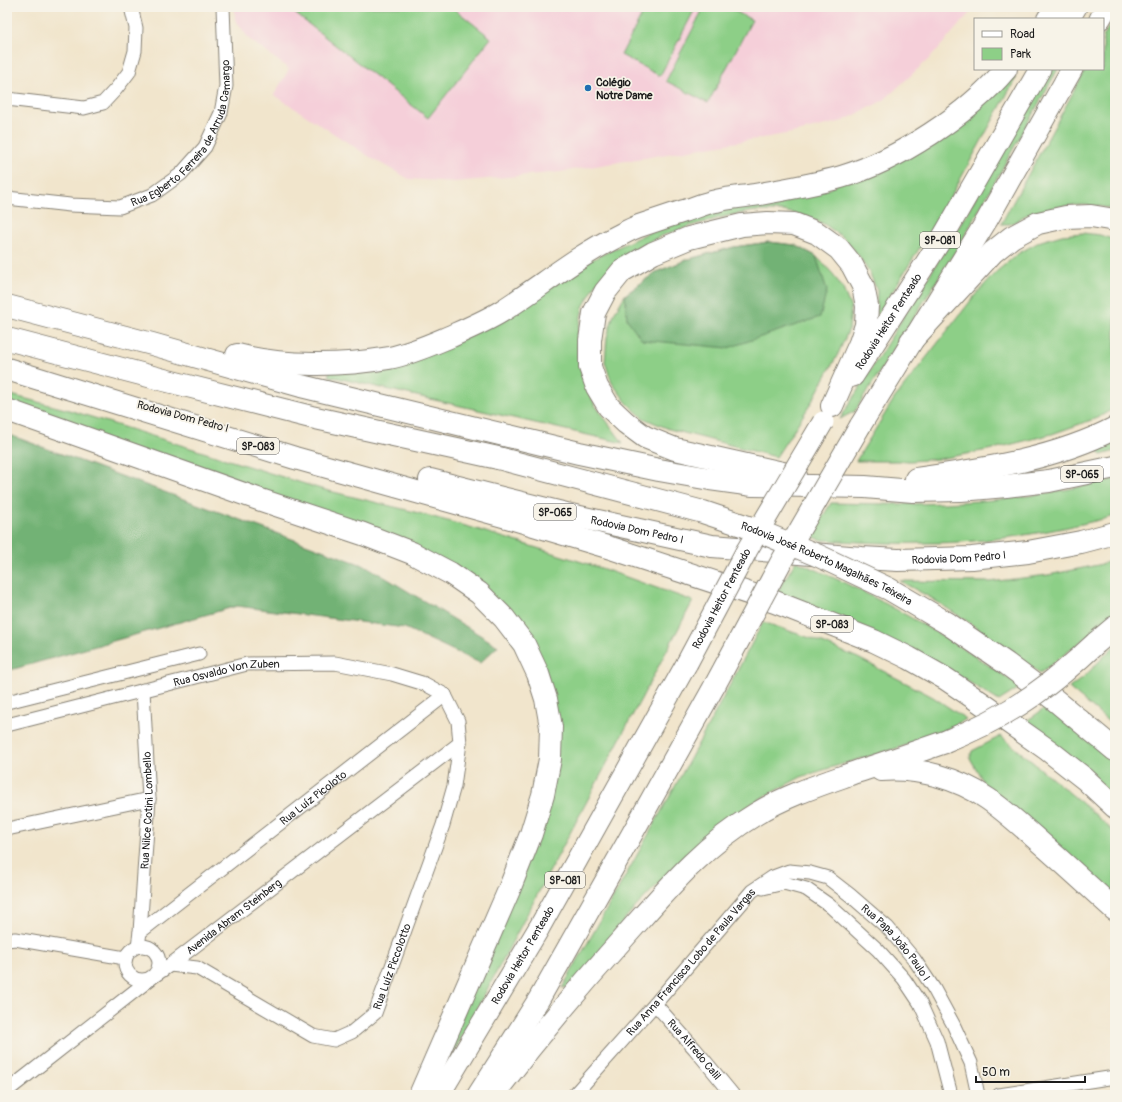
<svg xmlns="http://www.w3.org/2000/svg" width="1122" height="1102" font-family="Pangolin,sans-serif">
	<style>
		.built { fill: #f5cfd9 }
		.green { fill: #8dcf87; stroke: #547652 }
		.forest { fill: #72b274; stroke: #476748 }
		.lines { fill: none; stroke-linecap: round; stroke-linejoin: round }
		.street-casing { stroke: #868074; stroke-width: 15 }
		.primary-casing { stroke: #868074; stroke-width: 23 }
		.highway-casing { stroke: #868074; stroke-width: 24 }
		.street { stroke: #fff; stroke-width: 13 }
		.primary { stroke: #fff; stroke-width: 21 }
		.highway { stroke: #fff; stroke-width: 22 }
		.primary-bridge-casing { stroke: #868074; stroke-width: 23; stroke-linecap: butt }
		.highway-bridge-casing { stroke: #868074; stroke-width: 24; stroke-linecap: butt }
		.primary-bridge { stroke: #fff; stroke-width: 21 }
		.highway-bridge { stroke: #fff; stroke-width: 22 }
		.poi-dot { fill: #1f6fb2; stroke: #f7f3e8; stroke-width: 1.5 }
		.labels { text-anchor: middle; stroke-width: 3.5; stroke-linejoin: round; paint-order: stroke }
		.shield { fill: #f7f3e8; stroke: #5e5c59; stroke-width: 1 }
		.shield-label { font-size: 10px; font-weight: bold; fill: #1c1c1c }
		.poi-label { font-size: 11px; font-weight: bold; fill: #1c1c1c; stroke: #f7f3e8; text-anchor: start }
		.street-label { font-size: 11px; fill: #1c1c1c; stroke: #f7f3e8 }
	</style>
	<rect width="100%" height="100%" fill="#f7f3e8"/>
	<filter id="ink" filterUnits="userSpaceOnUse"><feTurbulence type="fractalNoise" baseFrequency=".025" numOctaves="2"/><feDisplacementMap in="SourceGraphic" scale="8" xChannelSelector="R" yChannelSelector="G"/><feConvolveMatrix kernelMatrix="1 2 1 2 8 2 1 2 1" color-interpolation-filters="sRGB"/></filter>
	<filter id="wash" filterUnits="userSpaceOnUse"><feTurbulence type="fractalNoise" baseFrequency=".012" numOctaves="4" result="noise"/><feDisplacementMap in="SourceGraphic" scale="16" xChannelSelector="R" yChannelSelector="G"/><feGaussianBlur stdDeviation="0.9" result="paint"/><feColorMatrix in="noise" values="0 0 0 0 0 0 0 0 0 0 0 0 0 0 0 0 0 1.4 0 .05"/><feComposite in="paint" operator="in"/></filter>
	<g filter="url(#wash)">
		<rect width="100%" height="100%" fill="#f1e5cc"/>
		<polygon class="built" points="235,7 975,7 931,57 884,100 843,121 792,133 560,172 455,182 409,179 373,159 274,95 289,69 249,39 235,19"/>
		<g class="green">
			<polygon points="287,7 452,7 491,38 428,118"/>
			<polygon points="646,7 696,7 660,76 621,55"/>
			<polygon points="704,7 727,7 752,20 708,103 666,81"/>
			<path d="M 1115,15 L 1115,210 C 1088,201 1053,205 1026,215 C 1021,217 1016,223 1010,224 C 1007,224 1003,224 1001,224 L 1086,69 L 1103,69 L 1103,37 Z"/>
			<polygon points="1049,69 1058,69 960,244 855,411 840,419 952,239"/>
			<polygon points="1008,78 1016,78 945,207 876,318 877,290 870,274 859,256 844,238 824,224 805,216 783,211 755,211 731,215 694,225 661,236 636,249 614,264 595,286 583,307 578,331 578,356 583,380 595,405 623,443 329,376 329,371 368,367 658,228 694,215 829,189"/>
			<polygon points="1083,233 1100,235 1115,240 1115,408 1097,418 1052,434 993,449 939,459 911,461 856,461 894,399 976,294 996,272 1019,253 1041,241 1062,235"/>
			<polygon points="769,242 795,245 816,256 833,274 843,289 851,308 849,329 838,354 810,405 776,457 669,429 643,418 627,403 612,383 605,362 607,337 614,314 625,295 656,272 689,259 734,247"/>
			<polygon points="7,394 69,410 321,489 411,511 473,528 601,568 693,601 446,1067 439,1069 503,921 555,712 477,582 7,402"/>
			<polygon points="1115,442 1115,451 1101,455 1097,450"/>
			<path d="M 1115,479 L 1115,516 C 1053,532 990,543 926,543 C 891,544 857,542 822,540 L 811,536 L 831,503 C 875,504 918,505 962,502 C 1014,500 1065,491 1115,479 Z"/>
			<polygon points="1115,560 1115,616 1040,673 964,619 931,598 900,581 989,582 1048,575 1098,565"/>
			<path d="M 796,561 C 875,594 950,638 1021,687 L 999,701 L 964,679 L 777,592 Z"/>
			<path d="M 763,622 L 813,639 L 858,658 L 933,697 L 966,719 L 943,731 L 901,747 L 836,766 L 801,777 L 756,801 L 718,826 L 687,854 L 628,915 L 572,986 L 562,988 C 631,867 699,745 763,622 Z"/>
			<polygon points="1115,645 1115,727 1069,688 1084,677"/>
			<polygon points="1048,706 1115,762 1115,796 1025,722"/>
			<polygon points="1001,736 1089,809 1115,833 1115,901 988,790 970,758 972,751"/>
		</g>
		<g class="forest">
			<polygon points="769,242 795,245 816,256 827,290 820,317 728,348 642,340 627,319 625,295 656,272 689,259 734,247"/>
			<polygon points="7,434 368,567 498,646 480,663 405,628 237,606 7,671"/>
		</g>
	</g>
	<g filter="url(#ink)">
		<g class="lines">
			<defs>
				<g id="street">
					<polyline points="7,99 84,108 103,103 116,89 129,72 135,51 136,28 131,7"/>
					<path id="s1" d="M 7,198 L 70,205 L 120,207 L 152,195 L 181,174 L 205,147 L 221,113 L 226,86 L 223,7"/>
					<polyline points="7,702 199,654"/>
					<path id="s2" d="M 7,725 L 247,664 L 335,663 L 392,674 L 425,684 L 445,695"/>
					<polyline points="7,829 149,799"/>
					<polyline points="763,888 784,883 806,889 829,905 878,950 904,979 920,1003 937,1041 951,1095"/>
					<path id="s3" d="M 140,932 L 445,695"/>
					<polyline points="7,940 15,939 125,958"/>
					<circle cx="142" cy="963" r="17"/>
					<path id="s4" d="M 138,946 L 140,932 L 149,799 L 143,690"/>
					<path id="s5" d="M 170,965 L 197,968 L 313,1036 L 334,1040 L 352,1032 L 375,1013 L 443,825 L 454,786 L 460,743 L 458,721 L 445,695"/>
					<path id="s6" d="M 655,1004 L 695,1049 L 733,1095"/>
					<path id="s7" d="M 7,1091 L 154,976 L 170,965 L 460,743"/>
					<path id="s8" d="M 574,1095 L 655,1004 L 752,891 L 773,877 L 789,871 L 810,873 L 828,878 L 850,895 L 888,928 L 914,959 L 934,989 L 953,1024 L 971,1063 L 978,1095"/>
					<polyline points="999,1095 1115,1077"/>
				</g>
				<g id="primary">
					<polyline points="1069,19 1076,7"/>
					<polyline points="1100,19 1107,7"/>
					<path id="s9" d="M 853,376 L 944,235 L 1040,69"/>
					<polyline points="860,426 987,220 1072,69"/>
					<path id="s10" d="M 439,1095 L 539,928 L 687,663"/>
					<polyline points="478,1095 539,999 627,843 715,685"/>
				</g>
				<g id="highway">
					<polyline points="1048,19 1057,7"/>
					<polyline points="7,306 152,344 301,386 579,453 659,470 710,479 753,485 865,487 913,491 961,490 1006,486 1049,481 1115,467"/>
					<polyline points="7,339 164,380 311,417 498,458"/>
					<polyline points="911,341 993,252 1012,237 1038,223 1066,217 1091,216 1115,220"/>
					<path d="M 237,355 C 284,367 342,366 389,358 C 410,354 430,345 449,337 C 467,329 486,321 502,311 C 541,286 576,257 616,237 C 624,233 631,229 639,226 C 654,221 669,216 684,211 C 694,208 705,203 716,201 C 728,198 741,197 754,195 C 783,190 812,185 841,177 C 899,160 967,115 1006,69"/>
					<polyline points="7,369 295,458 510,518 614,549 775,602 874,641 909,658 946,679 980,702 1048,750 1085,779 1115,807"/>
					<polyline points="7,410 258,499 363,534 412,553 450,573 479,593 504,618 524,644 538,674 546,699 551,727 550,759 543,795 531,834 509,890 420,1095"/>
					<polyline points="796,476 675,449 645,437 626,423 609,407 597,387 590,367 590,340 594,313 605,292 622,271 653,253 689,238 742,225 768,223 794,224 817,233 839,249 852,265 863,286 867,306 866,325 860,343 832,406"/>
					<path d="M 916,479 C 984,469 1053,460 1115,428"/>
					<path id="s11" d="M 430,480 L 566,514 L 712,546 L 862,558 L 898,560 L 972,558 L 1028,552 L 1081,542 L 1115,533"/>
					<polyline points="947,623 1007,664 1055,700 1115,750"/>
					<polyline points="1096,643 1115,627"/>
					<path d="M 881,770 C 918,767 958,778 988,799 C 1008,813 1025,829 1042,844 C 1067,866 1091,888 1115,910"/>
					<path d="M 493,1095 C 536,1039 581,985 628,933 C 668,888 704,845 756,814 C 787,795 822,784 856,772 C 886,763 915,752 945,742"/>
				</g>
			</defs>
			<use href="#street" class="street-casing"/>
			<use href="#primary" class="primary-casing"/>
			<use href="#highway" class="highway-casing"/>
			<use href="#street" class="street"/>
			<use href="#primary" class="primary"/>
			<use href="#highway" class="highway"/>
			<defs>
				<g id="primary-bridge">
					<path id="s12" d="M 687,663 L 747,550 L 823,422"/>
					<polyline points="715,685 781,562 860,426"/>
				</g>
				<g id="highway-bridge">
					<path id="s13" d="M 498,458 L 703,512 L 751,528 L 819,556 L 889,589 L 947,623"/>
					<path d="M 945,742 C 975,730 1005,715 1032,696 C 1055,680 1076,662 1096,643"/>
				</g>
			</defs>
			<use href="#primary-bridge" class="primary-bridge-casing"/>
			<use href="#highway-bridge" class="highway-bridge-casing"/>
			<use href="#primary-bridge" class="primary-bridge"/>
			<use href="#highway-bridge" class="highway-bridge"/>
		</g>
	</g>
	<circle class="poi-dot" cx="588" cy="88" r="4"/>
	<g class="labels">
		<g class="shield">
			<rect x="920" y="232" width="40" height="16" rx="3"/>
			<rect x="237" y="438" width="42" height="16" rx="3"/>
			<rect x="1061" y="466" width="42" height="16" rx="3"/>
			<rect x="534" y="504" width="42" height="16" rx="3"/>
			<rect x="811" y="616" width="42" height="16" rx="3"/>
			<rect x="545" y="872" width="40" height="16" rx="3"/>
		</g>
		<g class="shield-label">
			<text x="940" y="244">SP-081</text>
			<text x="258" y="450">SP-083</text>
			<text x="1082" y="478">SP-065</text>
			<text x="555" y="516">SP-065</text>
			<text x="832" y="628">SP-083</text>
			<text x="565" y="884">SP-081</text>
		</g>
		<g class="poi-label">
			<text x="596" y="86">Colégio<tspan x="596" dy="13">Notre Dame</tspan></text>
		</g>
		<g class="street-label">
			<text dy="4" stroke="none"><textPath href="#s1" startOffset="218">Rua Egberto Ferreira de Arruda Camargo</textPath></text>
			<text dy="4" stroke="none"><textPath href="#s9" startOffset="65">Rodovia Heitor Penteado</textPath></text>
			<text transform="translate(183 416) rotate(15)" y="4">Rodovia Dom Pedro I</text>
			<text dy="4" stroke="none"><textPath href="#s11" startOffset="213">Rodovia Dom Pedro I</textPath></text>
			<text dy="4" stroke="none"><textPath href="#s11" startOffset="537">Rodovia Dom Pedro I</textPath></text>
			<text dy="4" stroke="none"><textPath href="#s13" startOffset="346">Rodovia José Roberto Magalhães Teixeira</textPath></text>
			<text dy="4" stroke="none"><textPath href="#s12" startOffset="73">Rodovia Heitor Penteado</textPath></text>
			<text dy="4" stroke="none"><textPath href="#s2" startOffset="226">Rua Osvaldo Von Zuben</textPath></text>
			<text dy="4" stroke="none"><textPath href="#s3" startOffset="219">Rua Luíz Picoloto</textPath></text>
			<text dy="4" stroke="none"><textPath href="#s4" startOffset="136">Rua Nilce Cotini Lombello</textPath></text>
			<text dy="4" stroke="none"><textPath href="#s7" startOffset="286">Avenida Abram Steinberg</textPath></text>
			<text dy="4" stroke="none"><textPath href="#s8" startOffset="447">Rua Papa João Paulo I</textPath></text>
			<text dy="4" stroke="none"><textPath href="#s10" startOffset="163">Rodovia Heitor Penteado</textPath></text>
			<text dy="4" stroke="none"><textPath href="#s8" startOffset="177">Rua Anna Francisca Lobo de Paula Vargas</textPath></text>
			<text dy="4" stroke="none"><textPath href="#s5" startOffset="282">Rua Luíz Piccolotto</textPath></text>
			<text dy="4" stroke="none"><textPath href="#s6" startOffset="60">Rua Alfredo Calil</textPath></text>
		</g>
	</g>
	<rect width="1122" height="1102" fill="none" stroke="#f7f3e8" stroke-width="24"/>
	<rect x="974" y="18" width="130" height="52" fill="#f7f3e8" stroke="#9f9d96"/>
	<rect x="982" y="31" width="20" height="6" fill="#ffffff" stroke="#9f9d96"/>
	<text x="1010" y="38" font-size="12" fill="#1c1c1c">Road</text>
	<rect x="982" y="48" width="20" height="12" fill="#8dcf87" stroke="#9f9d96"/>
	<text x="1010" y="58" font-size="12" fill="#1c1c1c">Park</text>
	<path d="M976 1076v6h109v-6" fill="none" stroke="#1c1c1c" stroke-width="2"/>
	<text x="982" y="1076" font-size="12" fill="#1c1c1c" stroke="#f7f3e8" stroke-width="3" paint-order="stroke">50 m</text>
</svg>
